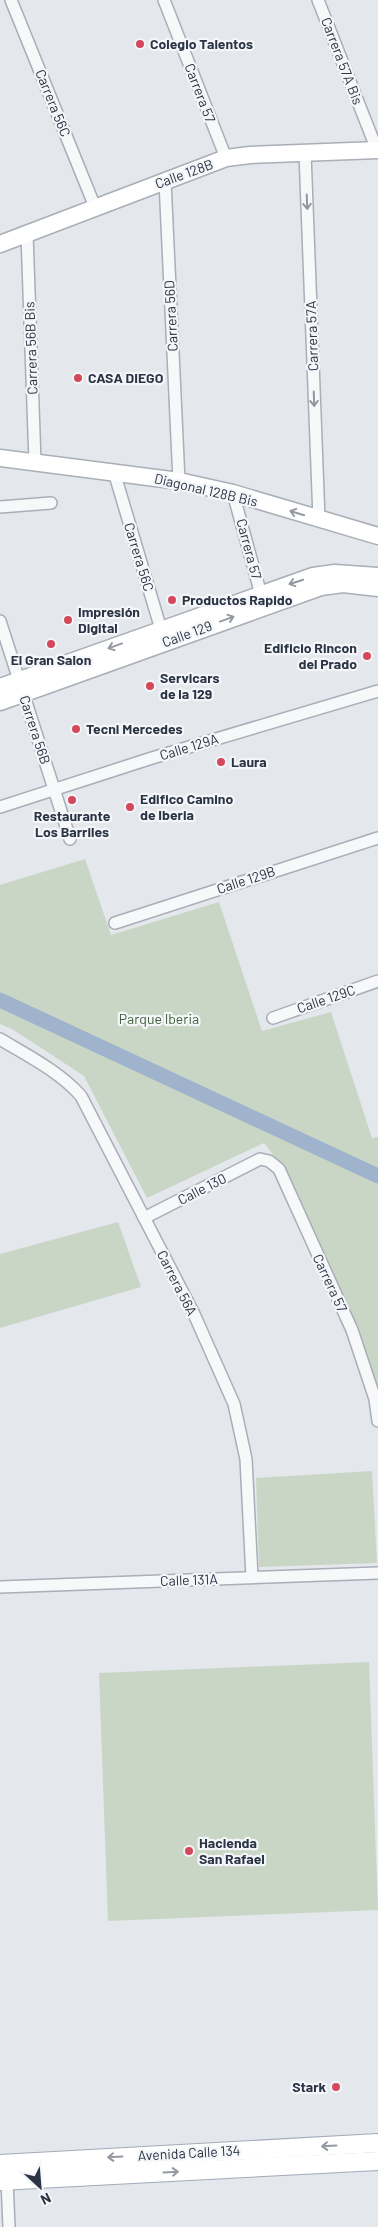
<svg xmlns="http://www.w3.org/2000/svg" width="378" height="2227" font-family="Barlow,sans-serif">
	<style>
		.green { fill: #c9d6c5 }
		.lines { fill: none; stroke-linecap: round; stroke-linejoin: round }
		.canal { stroke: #9fb4cc; stroke-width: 15 }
		.street-casing { stroke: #a9aeb7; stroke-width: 14 }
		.secondary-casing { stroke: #a9aeb7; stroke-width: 19 }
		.primary-casing { stroke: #a3abb8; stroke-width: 20 }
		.street { stroke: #f7f8fa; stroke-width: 11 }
		.secondary { stroke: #fff; stroke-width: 16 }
		.primary { stroke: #fff; stroke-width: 18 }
		.oneway { stroke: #9196a0 }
		.oneway2 { stroke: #959aa2 }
		.poi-dot { fill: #d1495b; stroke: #f4f6f9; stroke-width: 2 }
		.labels { text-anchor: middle; stroke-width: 4.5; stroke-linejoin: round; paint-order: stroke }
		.poi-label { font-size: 14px; font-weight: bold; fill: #2b3445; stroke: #f4f6f9; text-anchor: start }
		.street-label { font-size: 14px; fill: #2b3445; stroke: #f4f6f9 }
		.park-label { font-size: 14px; fill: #3f6138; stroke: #f4f6f9 }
	</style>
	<rect width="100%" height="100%" fill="#e4e7ec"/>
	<g class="green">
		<polygon points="85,859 111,935 219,902 262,1031 331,1012 372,1138 378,1137 378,1404 287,1173 264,1143 147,1198 84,1076 12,1029 0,1024 0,885"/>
		<polygon points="118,1222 141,1287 0,1328 0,1254"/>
		<polygon points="372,1471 377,1563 259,1567 256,1478"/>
		<polygon points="369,1662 378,1910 108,1921 99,1673"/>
	</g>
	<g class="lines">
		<polyline class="canal" points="0,1000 378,1176"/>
		<defs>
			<g id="street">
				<polyline points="11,0 95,207"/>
				<polyline points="164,0 226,158"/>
				<polyline points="318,0 377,150"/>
				<polyline points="305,153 319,519"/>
				<polyline points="165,181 179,481"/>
				<polyline points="27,234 35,462"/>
				<polyline points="114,472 163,636"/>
				<polyline points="233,493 263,602"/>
				<polyline points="0,507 51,503"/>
				<polyline points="0,621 70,839"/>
				<polyline points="0,807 152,758 378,691"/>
				<polyline points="115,923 378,838"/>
				<polyline points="273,1018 378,981"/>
				<path d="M 0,1039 C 28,1056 59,1071 81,1096 L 194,1314 L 234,1404 L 246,1459 L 252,1577"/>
				<polyline points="144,1218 260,1159 269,1161 279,1169 352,1330 375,1399 378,1421"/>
				<polyline points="0,1587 378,1573"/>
				<polyline points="7,2180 9,2227"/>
			</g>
			<g id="secondary">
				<polyline points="0,244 226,158 250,155 378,150"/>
				<polyline points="0,458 179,481 233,493 378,536"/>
				<polyline points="0,687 313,576 335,573 378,576"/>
				<polyline points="0,702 321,587 343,584 378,588"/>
			</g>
			<g id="primary">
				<polyline points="0,2164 378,2143"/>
				<polyline points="0,2181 378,2161"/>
			</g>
		</defs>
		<use href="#street" class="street-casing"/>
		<use href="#secondary" class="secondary-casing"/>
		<use href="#primary" class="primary-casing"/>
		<use href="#street" class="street"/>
		<use href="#secondary" class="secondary"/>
		<use href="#primary" class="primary"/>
	</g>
	<defs><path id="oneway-shaft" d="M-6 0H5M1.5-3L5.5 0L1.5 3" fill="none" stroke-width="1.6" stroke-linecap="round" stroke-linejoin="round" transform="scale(1.25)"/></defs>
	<g class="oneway">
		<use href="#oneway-shaft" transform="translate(307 202) rotate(88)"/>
		<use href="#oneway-shaft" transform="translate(314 399) rotate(88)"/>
	</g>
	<g class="oneway2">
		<use href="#oneway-shaft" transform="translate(297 513) rotate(-163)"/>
		<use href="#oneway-shaft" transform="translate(296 582) rotate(162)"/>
		<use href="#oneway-shaft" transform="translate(227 619) rotate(-20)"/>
		<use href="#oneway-shaft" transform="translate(115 646) rotate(160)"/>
		<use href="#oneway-shaft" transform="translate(329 2146) rotate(177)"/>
		<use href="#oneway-shaft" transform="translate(115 2157) rotate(177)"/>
		<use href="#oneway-shaft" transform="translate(171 2172) rotate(-3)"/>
	</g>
	<g class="poi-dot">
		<circle cx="140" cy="44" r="5"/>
		<circle cx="78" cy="378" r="5"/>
		<circle cx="172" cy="600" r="5"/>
		<circle cx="68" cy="620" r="5"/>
		<circle cx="51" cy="644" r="5"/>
		<circle cx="367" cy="656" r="5"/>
		<circle cx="150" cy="686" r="5"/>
		<circle cx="76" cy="729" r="5"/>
		<circle cx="221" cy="762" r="5"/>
		<circle cx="72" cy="800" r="5"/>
		<circle cx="130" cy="807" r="5"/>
		<circle cx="189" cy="1851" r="5"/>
		<circle cx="336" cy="2087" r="5"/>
	</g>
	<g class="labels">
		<g class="poi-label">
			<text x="150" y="49">Colegio Talentos</text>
			<text x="88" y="383">CASA DIEGO</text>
			<text x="182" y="605">Productos Rapido</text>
			<text x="78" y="617">Impresión<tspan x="78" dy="16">Digital</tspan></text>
			<text x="357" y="653" text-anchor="end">Edificio Rincon<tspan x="357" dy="16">del Prado</tspan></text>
			<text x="51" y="665" text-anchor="middle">El Gran Salon</text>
			<text x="160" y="683">Servicars<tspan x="160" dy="16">de la 129</tspan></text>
			<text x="86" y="734">Tecni Mercedes</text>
			<text x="231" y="767">Laura</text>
			<text x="140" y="804">Edifico Camino<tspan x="140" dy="16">de Iberia</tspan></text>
			<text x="72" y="821" text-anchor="middle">Restaurante<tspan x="72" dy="16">Los Barriles</tspan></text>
			<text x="199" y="1848">Hacienda<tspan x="199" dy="16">San Rafael</tspan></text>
			<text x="326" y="2092" text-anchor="end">Stark</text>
		</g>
		<g class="street-label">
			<text transform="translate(342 61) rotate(69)" y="5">Carrera 57A Bis</text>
			<text transform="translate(200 93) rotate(69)" y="5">Carrera 57</text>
			<text transform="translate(53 103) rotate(68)" y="5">Carrera 56C</text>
			<text transform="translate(184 174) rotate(-20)" y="5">Calle 128B</text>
			<text transform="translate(171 316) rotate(-93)" y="5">Carrera 56D</text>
			<text transform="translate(312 336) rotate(-92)" y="5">Carrera 57A</text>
			<text transform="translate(31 348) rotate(-92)" y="5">Carrera 56B Bis</text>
			<text transform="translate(206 490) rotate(13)" y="5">Diagonal 128B Bis</text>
			<text transform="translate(249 549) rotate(75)" y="5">Carrera 57</text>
			<text transform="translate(139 557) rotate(73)" y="5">Carrera 56C</text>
			<text transform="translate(187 634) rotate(-20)" y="5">Calle 129</text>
			<text transform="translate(35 730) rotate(72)" y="5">Carrera 56B</text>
			<text transform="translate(189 747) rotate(-17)" y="5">Calle 129A</text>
			<text transform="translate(246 880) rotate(-18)" y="5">Calle 129B</text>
			<text transform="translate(326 999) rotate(-19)" y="5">Calle 129C</text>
			<text transform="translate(202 1189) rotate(-27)" y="5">Calle 130</text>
			<text transform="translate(177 1283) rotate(63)" y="5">Carrera 56A</text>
			<text transform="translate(330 1283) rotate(65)" y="5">Carrera 57</text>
			<text transform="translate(189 1580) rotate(-2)" y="5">Calle 131A</text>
			<text transform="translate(189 2153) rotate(-3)" y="5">Avenida Calle 134</text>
		</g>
		<g class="park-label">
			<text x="159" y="1024">Parque Iberia</text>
		</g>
	</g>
	<g transform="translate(40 2187) rotate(154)" stroke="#f4f6f9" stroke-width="4" paint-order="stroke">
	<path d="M0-4L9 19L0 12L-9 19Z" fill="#2b3445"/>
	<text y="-8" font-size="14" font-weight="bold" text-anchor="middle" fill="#2b3445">N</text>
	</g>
</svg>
